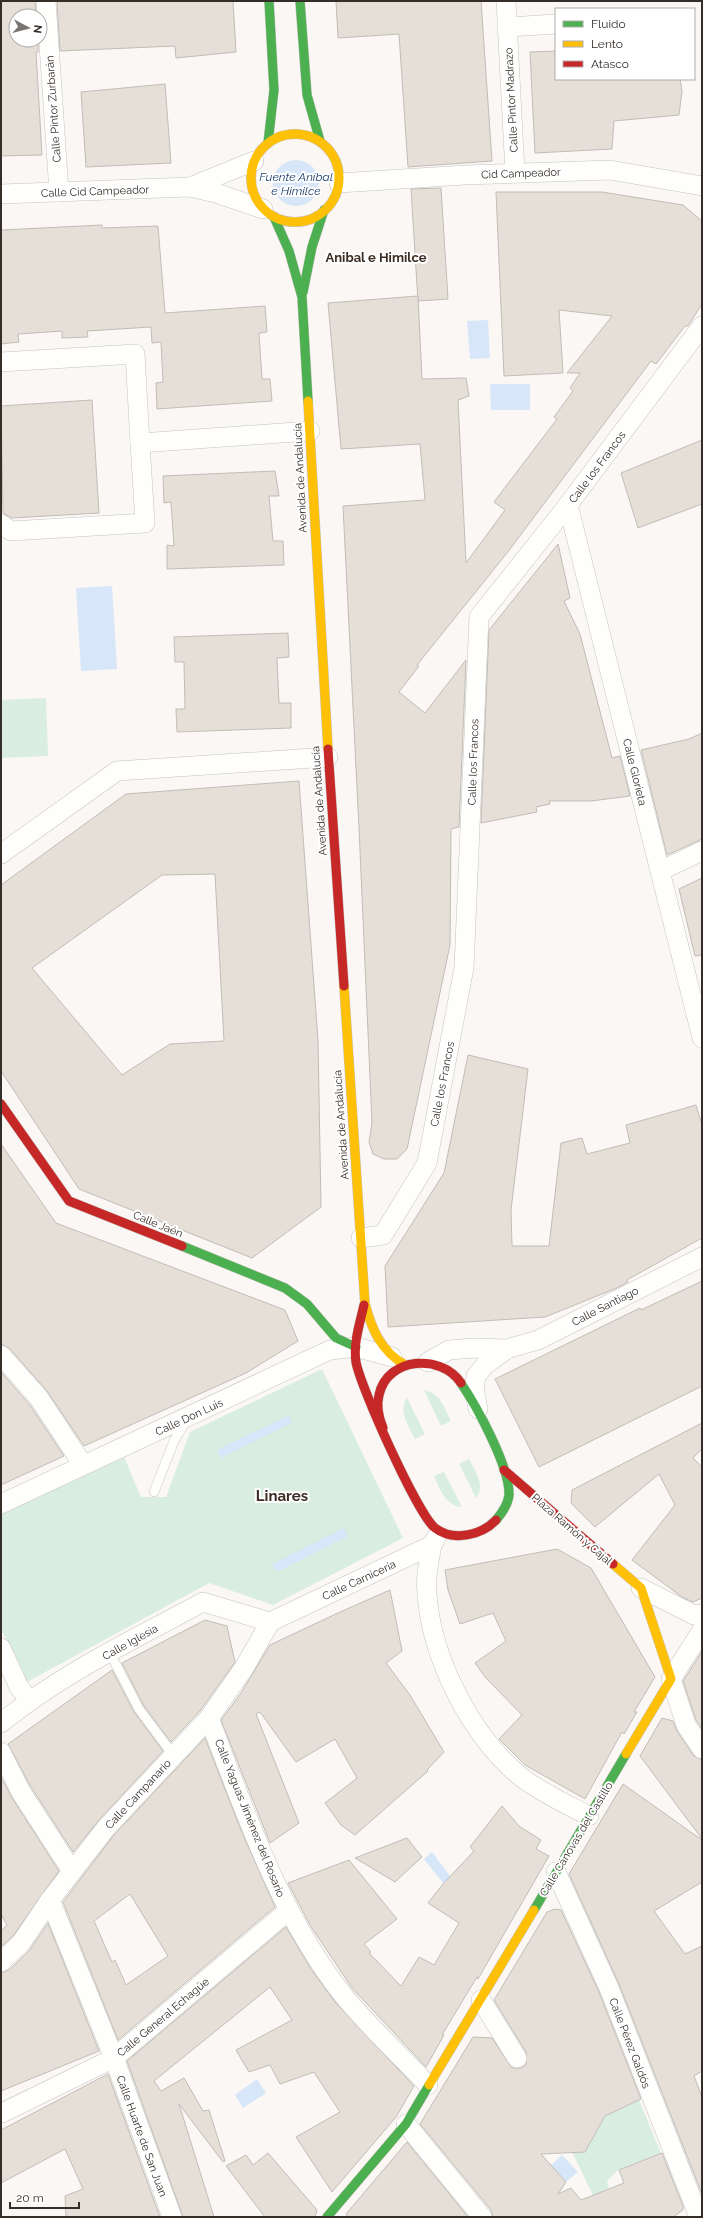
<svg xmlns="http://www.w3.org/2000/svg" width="703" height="2218" font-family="Raleway,sans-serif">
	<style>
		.green { fill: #d9eee1 }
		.water { fill: #d8e6f9 }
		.building { fill: #e5dfd7; stroke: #c0bdb8; fill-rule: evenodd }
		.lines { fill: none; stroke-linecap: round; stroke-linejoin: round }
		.lane-casing { stroke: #c7c3bf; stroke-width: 10 }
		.street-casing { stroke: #c7c3bf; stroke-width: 20 }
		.fast-casing { stroke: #c7c3bf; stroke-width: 10 }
		.slow-casing { stroke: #c7c3bf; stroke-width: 10 }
		.jam-casing { stroke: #c7c3bf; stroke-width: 10 }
		.lane { stroke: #fefefd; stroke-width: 9 }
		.street { stroke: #fefefd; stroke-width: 19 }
		.fast { stroke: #4caf50; stroke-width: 9 }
		.slow { stroke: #ffc107; stroke-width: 9 }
		.jam { stroke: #c62828; stroke-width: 9 }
		.labels { text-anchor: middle; stroke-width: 4; stroke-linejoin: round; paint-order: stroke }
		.street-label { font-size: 11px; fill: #342d28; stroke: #fff }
		.water-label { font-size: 12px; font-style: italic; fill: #1a3e69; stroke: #fff }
		.quarter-label { font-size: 13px; font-weight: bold; fill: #3c2d23; stroke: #fff }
		.district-label { font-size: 15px; font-weight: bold; fill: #3c2d23; stroke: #fff }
	</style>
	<rect width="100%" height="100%" fill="#faf7f4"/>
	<g class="green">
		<polygon points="46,698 48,756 1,758 1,700"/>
		<polygon points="322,1369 403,1538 273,1605 209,1583 27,1682 1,1629 1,1512 122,1452 141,1497 166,1497 190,1432"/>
		<path d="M 424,1390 C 440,1393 444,1407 451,1421 L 441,1426 Z"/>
		<path d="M 407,1398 L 425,1434 L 415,1439 C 409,1426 398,1412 407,1398 Z"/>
		<path d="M 469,1459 C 475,1471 486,1486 476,1498 L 459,1464 Z"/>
		<path d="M 444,1472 L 462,1507 C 445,1506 440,1489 434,1476 Z"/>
		<polygon points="639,2100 661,2153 618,2170 607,2181 609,2188 593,2195 572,2152 585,2152 605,2116"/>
	</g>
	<g class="water">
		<circle cx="296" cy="183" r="23"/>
		<polygon points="488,320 490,358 470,359 467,321"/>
		<polygon points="490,384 530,384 530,410 491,410"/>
		<polygon points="112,586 117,669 81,671 76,588"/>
		<polygon points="289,1415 292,1423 221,1458 217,1450"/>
		<polygon points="344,1528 348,1536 277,1572 272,1564"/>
		<polygon points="432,1852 451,1877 443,1883 424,1859"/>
		<polygon points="257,2079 266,2093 243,2108 235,2095"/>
		<polygon points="562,2155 578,2172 566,2182 551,2165"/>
	</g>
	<g class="building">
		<polygon points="1,1 35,1 36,16 16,16 16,40 38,40 38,52 36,52 42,155 1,156"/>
		<polygon points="57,1 233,1 236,52 176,58 175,46 60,51"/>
		<polygon points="336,1 481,1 492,161 408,167 399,34 338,38"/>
		<polygon points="556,51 556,79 680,79 682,91 679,115 614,121 612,149 535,153 530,52"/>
		<polygon points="165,84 171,163 86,167 81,92"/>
		<polygon points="441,188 448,299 418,301 411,189"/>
		<polygon points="496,192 602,192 683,205 702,221 702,304 688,326 685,326 656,364 651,361 507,553 417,665 419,666 399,692 425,713 466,660 459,827 451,829 450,945 407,1149 397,1159 384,1159 373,1154 369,1142 372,1123 359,828 343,506 425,500 420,444 341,449 328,303 418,296 422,379 466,378 469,396 458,400 466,563 505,510 494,502 557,419 554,417 573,391 570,388 580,373 567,373 612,316 559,310 563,373 504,376"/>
		<polygon points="102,225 102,228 158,226 165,313 265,306 267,332 259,333 262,379 270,379 272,401 157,409 156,383 163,382 161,342 152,343 151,327 87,331 88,337 62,338 62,331 18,334 19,342 1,344 1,230"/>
		<polygon points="92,400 99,513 12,518 3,513 1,406"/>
		<polygon points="702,440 702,504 638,528 621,473"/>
		<polygon points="275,471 279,496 269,496 273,541 283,541 284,565 167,569 167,545 174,546 171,502 164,503 163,476"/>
		<polygon points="558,544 570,598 564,601 580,634 612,758 620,756 630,796 591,801 549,801 550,804 536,807 537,812 481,823 489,630"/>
		<polygon points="288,633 289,657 277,658 279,703 291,703 291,728 177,732 176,709 185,709 184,662 175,662 174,637"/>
		<polygon points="702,733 702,839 667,855 641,750 689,739"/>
		<path d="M 299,781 L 318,1040 L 321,1207 L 252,1258 L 79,1189 L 1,1071 L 1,885 L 126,794 ZM 215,874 L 224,1041 L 170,1044 L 122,1075 L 32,968 L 162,875 Z"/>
		<polygon points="702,878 702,955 695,956 679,889"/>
		<polygon points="468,1055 528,1069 511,1210 512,1246 549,1246 561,1143 582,1138 587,1154 630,1143 626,1125 696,1105 702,1125 702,1238 627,1280 628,1282 617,1288 545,1317 388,1327 385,1266 444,1173"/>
		<polygon points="1,1144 56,1223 285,1310 298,1341 246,1373 84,1446 47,1391 9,1348 1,1344"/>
		<polygon points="702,1281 702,1386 539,1467 495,1379 640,1308 641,1310"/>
		<polygon points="1,1372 30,1405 64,1456 1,1485"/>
		<polygon points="702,1423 702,1449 693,1458 702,1467 702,1598 693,1602 682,1597 632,1560 675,1505 659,1474 595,1527 571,1503 572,1490"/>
		<polygon points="557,1549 591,1568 655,1677 634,1712 637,1712 624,1734 622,1732 585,1799 525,1765 499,1739 522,1715 485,1677 475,1663 506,1641 493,1613 460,1624 448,1590 445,1570"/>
		<polygon points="390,1590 402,1651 386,1663 410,1695 444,1752 427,1770 428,1771 355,1835 341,1825 325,1803 357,1778 335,1739 296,1762 260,1712 256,1714 299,1823 270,1843 221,1720 241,1693 270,1645 340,1612"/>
		<polygon points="205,1620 227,1626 235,1662 200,1711 171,1742 144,1706 122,1663"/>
		<polygon points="702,1651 702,1729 696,1720 683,1681"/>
		<polygon points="112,1670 134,1712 163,1751 98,1821 73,1852 31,1787 8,1744"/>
		<polygon points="662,1718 673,1721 677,1731 693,1755 702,1760 702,1839 640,1756"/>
		<path d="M 205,1738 L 241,1830 L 275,1907 L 118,2040 L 63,1902 L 114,1835 ZM 130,1894 L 168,1956 L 126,1985 L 115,1960 L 112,1962 L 94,1921 Z"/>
		<polygon points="1,1777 12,1798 59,1871 13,1936 1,1947 1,1931 7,1925 1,1914"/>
		<polygon points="623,1784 702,1840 702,1882 654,1911 685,1954 702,1946 702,2071 694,2076 702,2097 702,2194 619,1984 569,1874"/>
		<polygon points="502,1806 519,1826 541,1840 536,1849 549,1856 478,1979 477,1977 442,2035 444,2035 426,2067 352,1988 310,1925 288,1883 349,1860 397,1919 364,1944 371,1952 369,1953 401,1986 419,1957 434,1965 459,1923 428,1903 443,1884 474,1851 470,1847"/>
		<polygon points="407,1838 422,1857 395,1882 355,1858"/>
		<polygon points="555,1909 561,1910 599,1992 641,2099 605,2116 585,2152 541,2154 566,2182 558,2194 571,2188 581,2200 624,2183 619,2170 662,2153 683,2206 683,2210 673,2217 493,2217 491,2210 420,2124 473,2037 492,2038 512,2068 522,2068 526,2064 526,2052 494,2000 547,1912"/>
		<polygon points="48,1923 99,2051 1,2091 1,1973 9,1970 29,1951"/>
		<polygon points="286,1927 311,1969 335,2002 414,2086 396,2117 332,2192 296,2137 340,2112 314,2072 280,2084 270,2065 249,2072 236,2050 292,2020 270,1987 154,2081 161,2091 184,2078 203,2111 209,2110 225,2161 223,2162 179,2104 214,2217 183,2217 127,2061"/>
		<polygon points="108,2074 160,2217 66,2217 65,2196 83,2189 65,2149 1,2183 1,2130"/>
		<polygon points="407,2142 468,2217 348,2217 346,2214"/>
		<polygon points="268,2153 317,2210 315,2217 265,2217 226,2166 246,2155 253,2165"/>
	</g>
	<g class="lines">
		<defs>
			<g id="lane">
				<polyline points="154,1492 174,1441 186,1421"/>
				<polyline points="110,1653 139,1709 174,1756"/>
			</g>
			<g id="street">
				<polyline points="46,1 59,192"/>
				<polyline points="506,1 515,173"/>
				<polyline points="507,27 556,24"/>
				<polyline points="339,183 465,175 610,170 702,186"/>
				<polyline points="190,187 254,161"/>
				<polyline points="1,194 190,187 216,193 263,209"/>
				<polyline points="1,362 135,354 140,443 310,431"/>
				<polyline points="568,505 702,1038"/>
				<polyline points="1,524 11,531 145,523 140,443"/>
				<polyline points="1,854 117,771 328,757"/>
				<polyline points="660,871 702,851"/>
				<polyline points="361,1238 383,1235 427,1163 464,968 479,617 568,505 702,326"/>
				<polyline points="1,1355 39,1398 83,1465"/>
				<polyline points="428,1362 449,1350 474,1348 507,1349"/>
				<polyline points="478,1409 474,1388 476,1376 485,1365 507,1349 538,1340 702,1257"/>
				<polyline points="1,1504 330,1350 356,1347 392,1357"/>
				<path d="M 432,1545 C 429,1561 425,1577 427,1593 C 431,1658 471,1736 521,1777 C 542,1793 566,1804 589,1816"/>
				<polyline points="641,1588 694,1615 702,1614"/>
				<polyline points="270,1622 432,1545 436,1538"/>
				<polyline points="702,1630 671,1679 686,1725 702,1749"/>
				<polyline points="1,1648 19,1687 29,1700"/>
				<path d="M 209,1718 C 246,1814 279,1913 343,1995 C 369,2027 400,2055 428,2085"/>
				<path d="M 1,1723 C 62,1673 135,1639 203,1602 L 270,1622"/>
				<polyline points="1,1752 21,1792 72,1871"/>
				<polyline points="556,1872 609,1988 699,2217"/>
				<polyline points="50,1900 114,2058 172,2217"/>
				<polyline points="1,1962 21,1943 50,1900 106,1828 209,1718 244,1668 270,1622"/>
				<polyline points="481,2000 517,2058"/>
				<polyline points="2,2113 114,2058 288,1911"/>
				<polyline points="406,2124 482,2217"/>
			</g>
			<g id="fast">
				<polyline points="300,1 307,95 320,141"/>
				<polyline points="268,143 274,90 269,1"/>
				<polyline points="274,217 289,251 302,297 308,401"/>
				<polyline points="303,292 312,247 324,210"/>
				<polyline points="182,1246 285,1288 307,1304 336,1338 356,1347"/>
				<path d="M 461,1383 C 477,1407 510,1467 509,1495 C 508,1505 502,1513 496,1520"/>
				<polyline points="534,1910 626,1754"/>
				<polyline points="327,2217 406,2124 429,2085"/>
			</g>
			<g id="slow">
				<circle cx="295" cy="178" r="44"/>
				<polyline points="308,401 328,749"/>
				<path d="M 344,986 L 365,1304 C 372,1330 381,1351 405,1365"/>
				<polyline points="613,1564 641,1588 671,1679 626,1754"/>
				<polyline points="429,2085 534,1910"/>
			</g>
			<g id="jam">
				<polyline points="328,749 344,986"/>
				<polyline points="1,1104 69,1201 182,1246"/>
				<path d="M 364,1305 C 360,1323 353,1343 356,1362 C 360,1386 418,1515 435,1528 C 453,1542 482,1535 496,1520"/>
				<path d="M 383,1428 C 379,1418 376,1406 379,1395 C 387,1357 441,1353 461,1383"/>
				<polyline points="504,1470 613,1564"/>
			</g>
		</defs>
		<use href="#lane" class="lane-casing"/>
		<use href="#street" class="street-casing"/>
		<use href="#fast" class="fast-casing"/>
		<use href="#slow" class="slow-casing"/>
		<use href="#jam" class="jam-casing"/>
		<use href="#lane" class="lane"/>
		<use href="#street" class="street"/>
		<use href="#fast" class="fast"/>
		<use href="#slow" class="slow"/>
		<use href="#jam" class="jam"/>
	</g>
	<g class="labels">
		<g class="street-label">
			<text transform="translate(511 100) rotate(-93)" y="4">Calle Pintor Madrazo</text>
			<text transform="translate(53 109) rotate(-94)" y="4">Calle Pintor Zurbarán</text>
			<text transform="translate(521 173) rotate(-2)" y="4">Cid Campeador</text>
			<text transform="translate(95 191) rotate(-2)" y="4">Calle Cid Campeador</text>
			<text transform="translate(597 467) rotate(-53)" y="4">Calle los Francos</text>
			<text transform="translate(300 478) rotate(-93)" y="4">Avenida de Andalucía</text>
			<text transform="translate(473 762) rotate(-88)" y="4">Calle los Francos</text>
			<text transform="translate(635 772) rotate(76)" y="4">Calle Glorieta</text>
			<text transform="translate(319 801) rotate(-94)" y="4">Avenida de Andalucía</text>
			<text transform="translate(442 1084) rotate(-79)" y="4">Calle los Francos</text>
			<text transform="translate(341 1125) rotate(-94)" y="4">Avenida de Andalucía</text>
			<text transform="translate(158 1224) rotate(22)" y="4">Calle Jaén</text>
			<text transform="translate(605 1306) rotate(-27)" y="4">Calle Santiago</text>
			<text transform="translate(189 1417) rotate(-25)" y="4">Calle Don Luis</text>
			<text transform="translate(572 1529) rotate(41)" y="4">Plaza Ramón y Cajal</text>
			<text transform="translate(359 1580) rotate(-25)" y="4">Calle Carnicería</text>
			<text transform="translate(130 1642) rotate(-29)" y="4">Calle Iglesia</text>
			<text transform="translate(138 1794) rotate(-47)" y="4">Calle Campanario</text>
			<text transform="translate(250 1818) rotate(68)" y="4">Calle Yaguas Jiménez del Rosario</text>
			<text transform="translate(576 1839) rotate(-59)" y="4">Calle Cánovas del Castillo</text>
			<text transform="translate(163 2017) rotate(-40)" y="4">Calle General Echagüe</text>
			<text transform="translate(630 2043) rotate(69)" y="4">Calle Pérez Galdós</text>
			<text transform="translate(142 2136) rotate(70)" y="4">Calle Huarte de San Juan</text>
		</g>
		<g class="water-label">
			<text x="296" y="181">Fuente Aníbal<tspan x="296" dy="14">e Himilce</tspan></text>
		</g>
		<g class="quarter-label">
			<text x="376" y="262">Anibal e Himilce</text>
		</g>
		<g class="district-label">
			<text x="282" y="1501">Linares</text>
		</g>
	</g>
	<rect width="703" height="2218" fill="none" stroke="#342d28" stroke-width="4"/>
	<rect x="555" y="8" width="140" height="72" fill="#ffffff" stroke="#aeaba9"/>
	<rect x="563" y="21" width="20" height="6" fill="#4caf50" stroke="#aeaba9"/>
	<text x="591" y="28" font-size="12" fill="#342d28">Fluido</text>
	<rect x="563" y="41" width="20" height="6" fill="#ffc107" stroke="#aeaba9"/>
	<text x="591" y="48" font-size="12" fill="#342d28">Lento</text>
	<rect x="563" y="61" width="20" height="6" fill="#c62828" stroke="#aeaba9"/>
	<text x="591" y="68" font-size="12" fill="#342d28">Atasco</text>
	<g transform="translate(28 28) rotate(97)"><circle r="19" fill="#ffffff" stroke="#aeaba9"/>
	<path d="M0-3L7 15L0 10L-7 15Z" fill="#79746f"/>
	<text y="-6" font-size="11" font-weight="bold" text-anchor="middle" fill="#342d28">N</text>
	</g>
	<path d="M10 2202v6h69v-6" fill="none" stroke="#342d28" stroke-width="2"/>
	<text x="16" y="2202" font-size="12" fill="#342d28" stroke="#ffffff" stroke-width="3" paint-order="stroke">20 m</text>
</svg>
